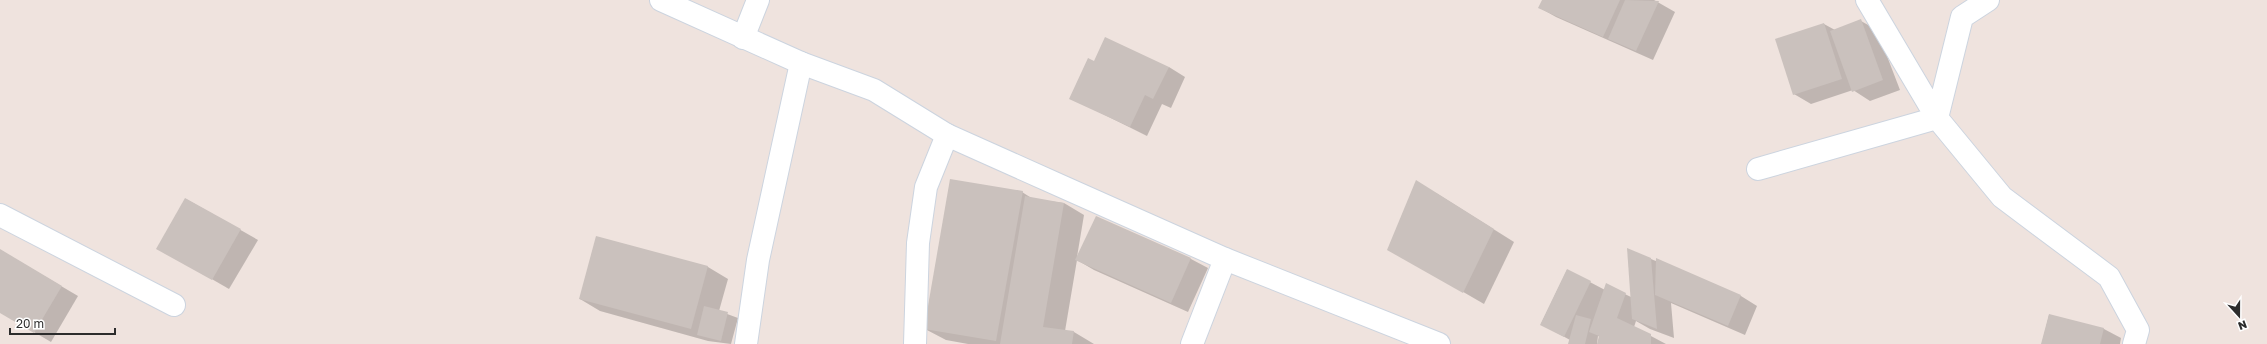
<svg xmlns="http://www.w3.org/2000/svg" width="2267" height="344" font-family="'Golos Text',sans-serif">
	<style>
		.shadow { fill: #0003 }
		.building { fill: #cac1bd }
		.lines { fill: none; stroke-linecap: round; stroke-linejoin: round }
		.minor-casing { stroke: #ccd4df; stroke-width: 24 }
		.minor { stroke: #fff; stroke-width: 22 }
	</style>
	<rect width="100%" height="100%" fill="#efe3de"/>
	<g class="shadow">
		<polygon points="1543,0 1654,0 1675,12 1653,60 1556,17 1540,8"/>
		<polygon points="1861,21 1877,30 1900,90 1870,101 1853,90 1811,104 1794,94 1824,24 1835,30"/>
		<polygon points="1169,67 1185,77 1171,108 1162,104 1147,136 1071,98"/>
		<polygon points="1022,192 1033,199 1064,203 1084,215 1077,257 1191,259 1208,268 1188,312 1094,270 1077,260 1065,331 1074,332 1094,344 968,344 946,340 925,329"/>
		<polygon points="1436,193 1514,242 1484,304 1389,249"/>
		<polygon points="186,199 258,240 229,289 158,248"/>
		<polygon points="597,237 708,267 728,279 719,311 738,318 731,344 708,341 600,311 580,299"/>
		<polygon points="0,250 78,296 51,342 0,312"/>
		<polygon points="1651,259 1741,296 1757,306 1745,335 1671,303 1674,338 1650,329 1636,321 1634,327 1666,344 1598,344 1600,337 1598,336 1597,344 1569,344 1570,340 1541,324 1567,270 1605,290 1606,285 1631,297"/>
		<polygon points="2049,315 2104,329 2121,338 2120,344 2042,344"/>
	</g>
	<g class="building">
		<polygon points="1542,0 1620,0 1603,37 1538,8"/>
		<polygon points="1625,0 1659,1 1636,51 1608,39"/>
		<polygon points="1861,19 1883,80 1852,92 1830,31"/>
		<polygon points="1824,23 1842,79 1793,95 1775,39"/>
		<polygon points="1105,37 1169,67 1153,99 1145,95 1130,127 1069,99 1088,58 1094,61"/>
		<polygon points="950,179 1023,191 996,341 924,329"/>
		<polygon points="1416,180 1494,229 1463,293 1387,250"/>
		<polygon points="1025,196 1064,203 1043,327 1074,331 1072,344 1000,344"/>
		<polygon points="185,198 241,229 212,280 156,249"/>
		<polygon points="1096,216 1191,258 1171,303 1075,260"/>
		<polygon points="596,236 708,266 691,329 579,299"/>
		<polygon points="1627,248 1651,258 1657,329 1632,319"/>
		<polygon points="0,249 62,286 34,333 0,313"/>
		<polygon points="1656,258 1741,295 1728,326 1655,295"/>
		<polygon points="1567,269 1591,281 1564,337 1540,325"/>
		<polygon points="1606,283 1626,293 1617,318 1651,334 1651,344 1597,344 1599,336 1589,332"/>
		<polygon points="704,306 728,312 721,341 697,335"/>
		<polygon points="2049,314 2104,328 2100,344 2041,344"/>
		<polygon points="1576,315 1591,319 1585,344 1568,344"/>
	</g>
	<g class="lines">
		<defs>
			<g id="minor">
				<polyline points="661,0 801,63 874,90 947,135 1061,186 1225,259 1439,344"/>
				<polyline points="1867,0 1937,118 1962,17 1988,0"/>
				<polyline points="743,38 758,0"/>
				<polyline points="1758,169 1937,118 2002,197 2109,277 2138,330 2134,344"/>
				<polyline points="0,215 174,305"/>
				<polyline points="746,344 758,260 801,63"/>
				<polyline points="915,344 918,243 926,187 947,135"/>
				<polyline points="1192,344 1225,259"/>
			</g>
		</defs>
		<use href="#minor" class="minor-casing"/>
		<use href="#minor" class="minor"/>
	</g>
	<g transform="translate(2239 316) rotate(159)" stroke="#ffffff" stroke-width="3" paint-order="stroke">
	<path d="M0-3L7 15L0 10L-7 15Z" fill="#2c2c2c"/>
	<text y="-6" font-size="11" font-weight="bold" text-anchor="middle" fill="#2c2c2c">N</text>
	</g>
	<path d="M10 328v6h105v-6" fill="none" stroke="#2c2c2c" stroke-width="2"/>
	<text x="16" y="328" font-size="12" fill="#2c2c2c" stroke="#ffffff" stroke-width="3" paint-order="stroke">20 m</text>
</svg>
